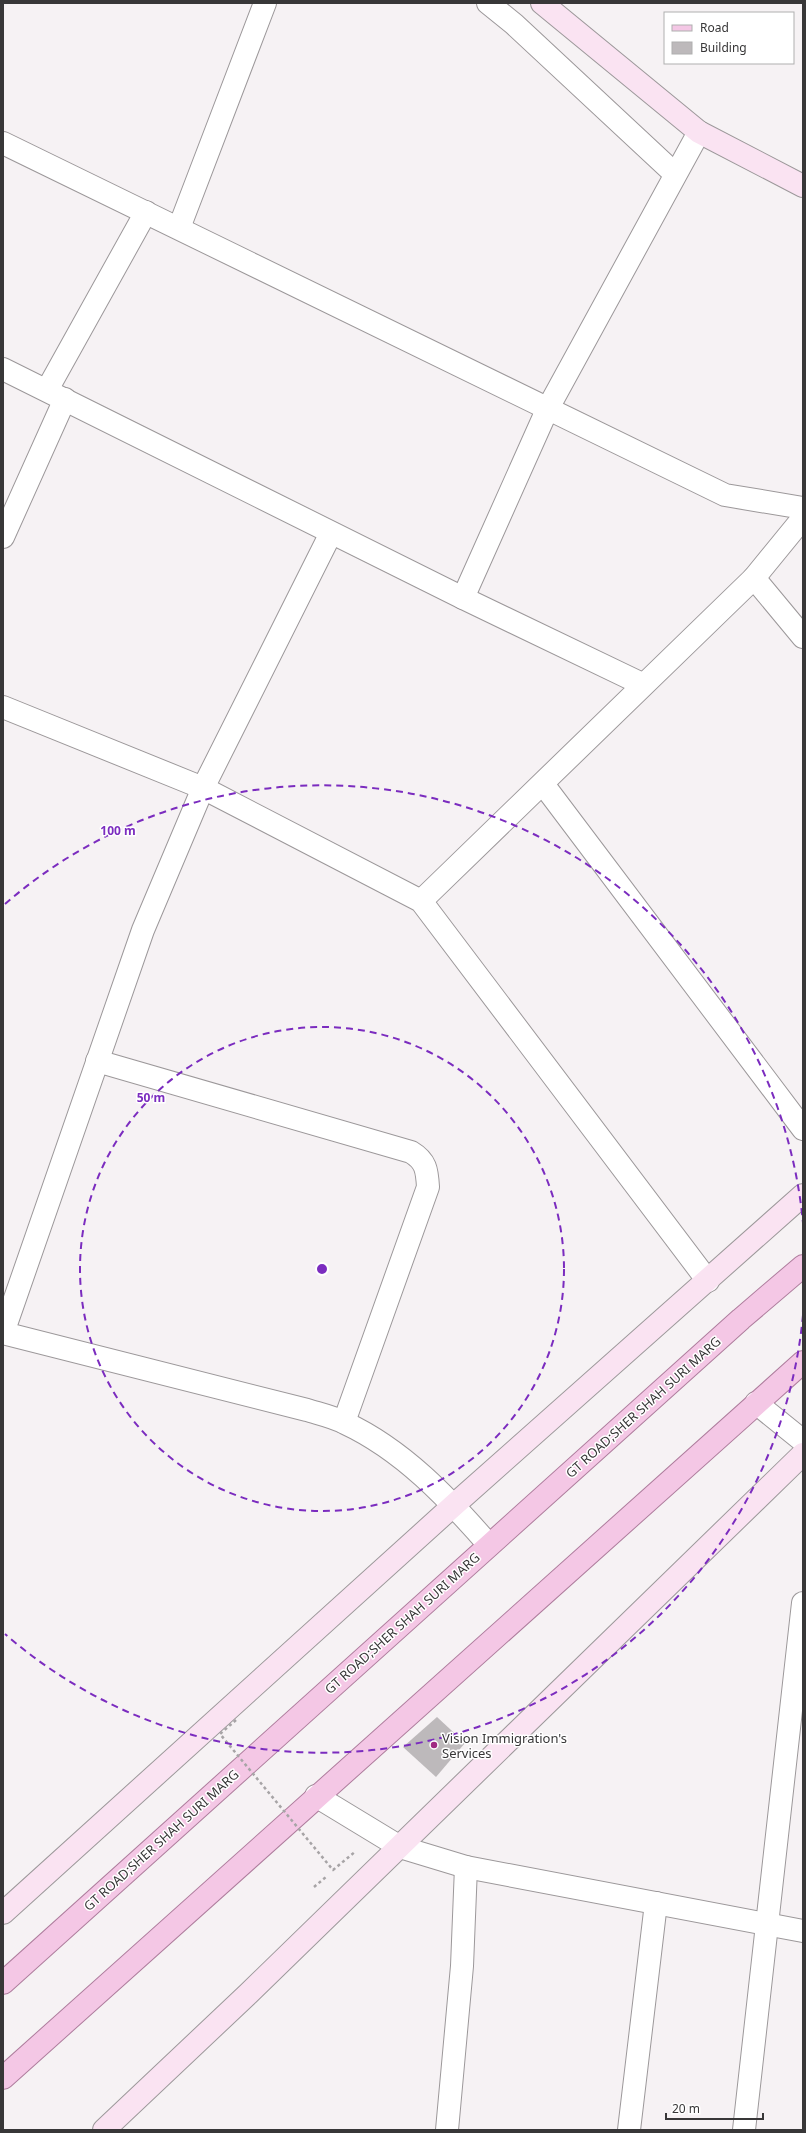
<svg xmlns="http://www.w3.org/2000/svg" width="806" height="2133" font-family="'Noto Sans',sans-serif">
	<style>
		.building { fill: #bdb9bb }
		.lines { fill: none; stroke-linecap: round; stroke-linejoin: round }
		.street-casing { stroke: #9c989a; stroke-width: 24 }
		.secondary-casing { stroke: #9c989a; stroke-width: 24 }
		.primary-casing { stroke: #ae7d9d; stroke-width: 24 }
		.path { stroke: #a7a4a6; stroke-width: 2.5; stroke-dasharray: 3 3; stroke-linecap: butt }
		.street { stroke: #fff; stroke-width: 22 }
		.secondary { stroke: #fae3f2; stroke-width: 22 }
		.primary { stroke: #f4c7e5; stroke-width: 22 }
		.path-bridge { stroke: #a7a4a6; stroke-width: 2.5; stroke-dasharray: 3 3; stroke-linecap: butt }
		.ring { fill: none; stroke: #7b2cbf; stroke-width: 2; stroke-dasharray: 7 5 }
		.poi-dot { fill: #a02982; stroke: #fff; stroke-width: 1.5 }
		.labels { text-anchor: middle; stroke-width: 3; stroke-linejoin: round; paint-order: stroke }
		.street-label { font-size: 13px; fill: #383738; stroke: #fff }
		.poi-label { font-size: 13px; fill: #383738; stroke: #fff; text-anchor: start }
		.centre { fill: #7b2cbf; stroke: #fff; stroke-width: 2 }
		.ring-label { font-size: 12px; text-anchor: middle; font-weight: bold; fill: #7b2cbf; stroke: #fff; stroke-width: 3; stroke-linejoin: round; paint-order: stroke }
	</style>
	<rect width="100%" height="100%" fill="#f6f2f4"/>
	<polygon class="building" points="437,1717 465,1743 436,1777 403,1747"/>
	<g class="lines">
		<defs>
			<g id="street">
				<polyline points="488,3 514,24 675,174"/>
				<polyline points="3,143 725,495 803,508"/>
				<polyline points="179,228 265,3"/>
				<polyline points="3,369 463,598 642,684"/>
				<polyline points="47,390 146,212"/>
				<polyline points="3,537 65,399"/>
				<polyline points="754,578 803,637"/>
				<polyline points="463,598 547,410 699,132"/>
				<polyline points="3,707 203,788 421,901 708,1281"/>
				<polyline points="543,784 803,1129"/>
				<polyline points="421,901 754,578 803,518"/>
				<path d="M 97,1061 L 411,1152 C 426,1161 427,1170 428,1187 L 344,1422"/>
				<polyline points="3,1333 143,930 203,788 331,533"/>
				<path d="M 3,1333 L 307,1410 C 320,1414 334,1417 345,1423 C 403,1450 448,1498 489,1545"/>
				<polyline points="756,1403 803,1441"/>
				<polyline points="316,1796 400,1847 466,1867 803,1931"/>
				<polyline points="447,2130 462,1966 466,1867"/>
				<polyline points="629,2130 656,1903"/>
				<polyline points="744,2130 803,1603"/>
			</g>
			<g id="secondary">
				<polyline points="542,3 699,132 803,186"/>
				<polyline points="3,1913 454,1505 803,1195"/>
				<polyline points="104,2130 248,1994 803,1454"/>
			</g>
			<g id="primary">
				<polyline points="3,1983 741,1319 803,1266"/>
				<polyline points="3,2078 803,1362"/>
			</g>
		</defs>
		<use href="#street" class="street-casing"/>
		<use href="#secondary" class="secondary-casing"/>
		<use href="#primary" class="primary-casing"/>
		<polyline class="path" points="314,1887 326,1877"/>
		<use href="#street" class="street"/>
		<use href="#secondary" class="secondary"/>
		<use href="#primary" class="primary"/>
		<polyline class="path-bridge" points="236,1720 220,1734 333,1870 356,1851"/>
	</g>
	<g class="ring">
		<circle cx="322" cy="1269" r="242"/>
		<path d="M803 1315A483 483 0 0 1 5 1634M5 904A483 483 0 0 1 803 1223"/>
	</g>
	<circle class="poi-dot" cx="434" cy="1745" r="4"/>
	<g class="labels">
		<g class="street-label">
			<text transform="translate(643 1407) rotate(-42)" y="5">GT ROAD;SHER SHAH SURI MARG</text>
			<text transform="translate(402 1623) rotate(-42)" y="5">GT ROAD;SHER SHAH SURI MARG</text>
			<text transform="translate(161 1840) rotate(-42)" y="5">GT ROAD;SHER SHAH SURI MARG</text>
		</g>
		<g class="poi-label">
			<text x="442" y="1743">Vision Immigration's<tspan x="442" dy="15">Services</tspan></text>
		</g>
	</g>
	<circle cx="322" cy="1269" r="6" class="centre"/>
	<g class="ring-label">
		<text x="118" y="835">100 m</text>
		<text x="151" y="1102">50 m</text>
	</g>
	<rect width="806" height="2133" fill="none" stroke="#383738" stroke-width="8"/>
	<rect x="664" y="12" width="130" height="52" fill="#ffffff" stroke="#afafaf"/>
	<rect x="672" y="25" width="20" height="6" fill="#f4c7e5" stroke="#afafaf"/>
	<text x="700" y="32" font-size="12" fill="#383738">Road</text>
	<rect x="672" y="42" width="20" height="12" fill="#bdb9bb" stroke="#afafaf"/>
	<text x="700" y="52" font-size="12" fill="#383738">Building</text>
	<path d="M666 2113v6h97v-6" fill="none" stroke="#383738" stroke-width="2"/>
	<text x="672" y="2113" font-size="12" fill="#383738" stroke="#ffffff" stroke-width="3" paint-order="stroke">20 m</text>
</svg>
